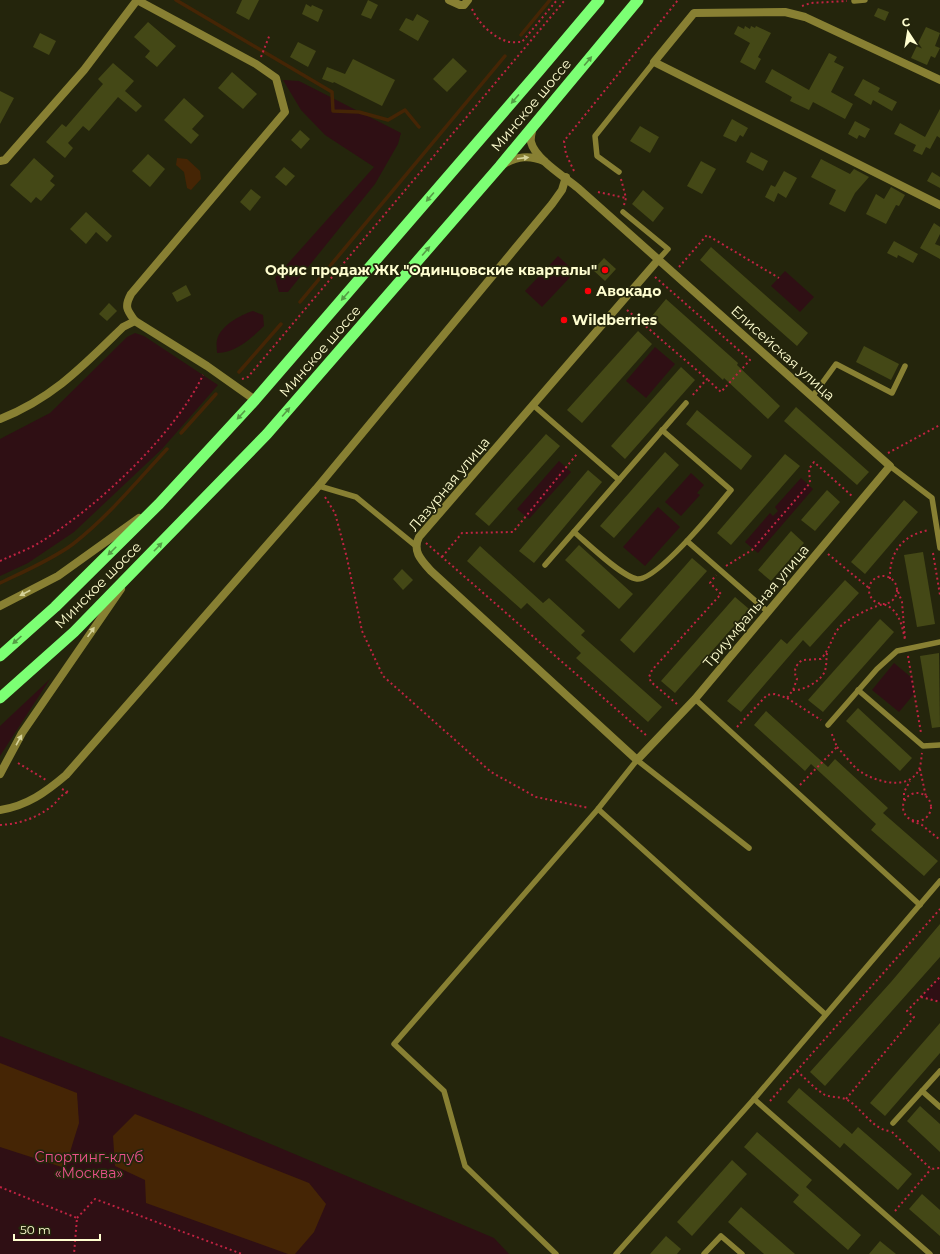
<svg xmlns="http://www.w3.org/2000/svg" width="940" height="1254" font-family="Montserrat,sans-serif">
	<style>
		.green { fill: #2f0f14 }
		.water { fill: #452505 }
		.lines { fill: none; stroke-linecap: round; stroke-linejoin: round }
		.stream { stroke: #452505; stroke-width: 3.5 }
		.building { fill: #444816 }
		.path { stroke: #c02342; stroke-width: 2; stroke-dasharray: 2 3; stroke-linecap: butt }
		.service { stroke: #888033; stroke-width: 5.5 }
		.minor { stroke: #888033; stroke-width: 8 }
		.tertiary { stroke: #888033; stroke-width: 8 }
		.trunk { stroke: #7cff74; stroke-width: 11 }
		.oneway { fill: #549d45 }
		.oneway2 { fill: #d5d299 }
		.poi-dot { fill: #fb0009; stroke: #24250c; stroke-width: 1.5 }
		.labels { text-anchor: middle; stroke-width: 3.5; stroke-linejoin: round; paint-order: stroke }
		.street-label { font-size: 14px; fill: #fffed0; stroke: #24250c }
		.poi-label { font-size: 14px; font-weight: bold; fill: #fffed0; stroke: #24250c; text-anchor: start }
		.park-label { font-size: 14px; fill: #ea518c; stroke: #24250c }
	</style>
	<rect width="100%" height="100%" fill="#24250c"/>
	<g class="green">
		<polygon points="283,80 299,81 401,133 398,144 375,184 288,292 279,292 275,278 374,167 325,135 301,110"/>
		<polygon points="558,256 575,272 542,307 525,291"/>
		<polygon points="785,271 814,297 800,312 771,286"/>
		<path d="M 253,311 L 263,315 L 264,326 C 250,339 237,352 217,353 C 217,349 216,344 217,340 C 220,326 240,315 253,311 Z"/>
		<polygon points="135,333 144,336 218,385 162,449 74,532 28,563 0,576 0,439 50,413 127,337"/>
		<polygon points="655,347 675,364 646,398 626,381"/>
		<polygon points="559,461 571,472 529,519 517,509"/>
		<polygon points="691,473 704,485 697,493 700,495 681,516 665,502"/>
		<polygon points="801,478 813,489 758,553 745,542 770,513 773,516 778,511 775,507"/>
		<polygon points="658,507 680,527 645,566 623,547"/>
		<polygon points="894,663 912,678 914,694 899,712 872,690"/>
		<polygon points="50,679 0,756 0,726"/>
		<polygon points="940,977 940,1002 921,997"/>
		<polygon points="0,1036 199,1114 494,1238 509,1254 0,1254"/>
	</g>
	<g class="water">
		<polygon points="177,158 187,159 200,171 201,179 191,190 187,188 184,172 176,165"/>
		<polygon points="0,1063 77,1093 79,1123 65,1168 0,1147"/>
		<polygon points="135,1114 309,1183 326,1204 314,1232 295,1254 288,1254 146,1203 145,1180 115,1166 113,1136"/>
	</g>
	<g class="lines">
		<g class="stream">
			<polyline points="176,0 332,92 333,111 359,112 388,120 405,110 419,127"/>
			<polyline points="521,35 550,0"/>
			<polyline points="300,302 505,56"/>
			<polyline points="239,372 281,324"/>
			<polyline points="181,433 216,394"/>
			<path d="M 0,583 C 23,572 53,559 73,544 C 108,517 137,481 167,449"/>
		</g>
	</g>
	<g class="building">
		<polygon points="242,0 259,0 249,20 236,13"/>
		<polygon points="368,0 378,5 371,19 361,15"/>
		<polygon points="306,4 311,7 312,5 323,10 318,22 302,14"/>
		<polygon points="878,8 889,12 885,21 874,16"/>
		<polygon points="417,14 429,21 418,41 399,30 406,18 413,21"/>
		<polygon points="148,22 176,46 157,67 145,57 150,51 134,37"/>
		<polygon points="738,26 744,29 745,26 750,29 751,26 755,28 756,26 771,33 758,57 761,59 755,70 740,62 750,43 734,34"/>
		<polygon points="926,27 940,33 935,46 940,48 935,58 931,56 927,65 911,58"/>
		<polygon points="40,33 56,41 49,55 33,47"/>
		<polygon points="298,42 316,51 308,67 290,57"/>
		<polygon points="829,53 837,57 834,62 844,67 831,92 853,104 845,119 813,102 809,110 790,101 792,97 765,82 772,69 809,90"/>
		<polygon points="453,58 467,71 447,92 433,79"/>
		<polygon points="353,59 395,80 382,106 334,82 333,83 322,79 327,67 345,74"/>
		<polygon points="113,63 134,81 125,91 142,106 136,112 118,97 89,131 83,126 68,143 73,148 65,158 46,142 62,124 66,127 103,84 98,79"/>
		<polygon points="232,72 257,94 243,109 218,88"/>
		<polygon points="863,79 880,88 878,92 897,102 892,111 873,100 871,105 854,95"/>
		<polygon points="0,91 14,98 0,124"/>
		<polygon points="184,98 204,116 192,129 199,135 191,144 164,120"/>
		<polygon points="940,109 940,138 937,136 930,149 926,147 922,155 913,151 916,145 894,134 900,123 925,137"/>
		<polygon points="732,119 748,128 743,137 740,135 736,142 723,136"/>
		<polygon points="855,121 870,129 865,138 859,135 857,139 848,134"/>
		<polygon points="640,126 659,137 650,153 630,141"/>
		<polygon points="300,130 310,139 301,149 291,140"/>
		<polygon points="751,152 768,161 763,171 746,162"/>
		<polygon points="148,154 165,169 150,187 132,171"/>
		<polygon points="34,158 54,176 50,181 55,185 41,201 36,197 31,203 10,185"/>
		<polygon points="821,159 850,174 854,169 869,177 855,193 845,212 829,204 836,190 811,177"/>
		<polygon points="701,161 716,169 702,194 687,186"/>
		<polygon points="284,167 295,176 286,186 275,177"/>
		<polygon points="784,171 797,178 786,198 778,193 774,202 765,197 771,185 775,187"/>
		<polygon points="932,172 940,177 940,188 927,181"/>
		<polygon points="891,187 905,195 899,206 896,205 886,224 866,214 876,194 884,199"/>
		<polygon points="251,189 261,197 250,211 240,202"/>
		<polygon points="643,190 664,208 653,222 632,204"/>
		<polygon points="86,212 112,236 107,242 96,232 86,244 70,229"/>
		<polygon points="934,223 940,227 940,234 935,244 940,246 940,259 920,248"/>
		<polygon points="894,241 918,254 913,263 898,255 897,258 887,253"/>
		<polygon points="711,247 808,333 797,346 700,260"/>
		<polygon points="604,258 616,269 605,281 593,270"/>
		<polygon points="186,285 191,295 177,302 172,293"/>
		<polygon points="666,299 738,363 737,365 780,406 768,419 724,378 723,380 652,316"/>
		<polygon points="109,303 117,311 107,321 99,314"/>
		<polygon points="638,331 652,344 582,423 567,410"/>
		<polygon points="864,346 899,364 891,380 856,362"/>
		<polygon points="681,367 695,380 625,459 611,446"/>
		<polygon points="796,407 869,472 857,485 784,421"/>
		<polygon points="697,410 752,456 741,470 686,424"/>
		<polygon points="546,434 560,446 489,526 475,514"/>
		<polygon points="665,452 679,465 614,538 600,526"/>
		<polygon points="785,454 800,466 731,545 717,533"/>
		<polygon points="588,470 602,482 534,563 519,551"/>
		<polygon points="827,490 840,502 815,531 801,520"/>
		<polygon points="904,500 918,512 865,574 851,562"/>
		<polygon points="791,531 804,543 771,581 758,570"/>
		<polygon points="579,545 633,594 619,609 565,560"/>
		<polygon points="480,546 543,603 549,598 585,631 581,635 662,707 648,722 576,658 581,653 527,603 521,609 467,561"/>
		<polygon points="923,552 935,624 917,627 904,555"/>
		<polygon points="692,558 707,571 634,653 620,640"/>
		<polygon points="402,569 413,580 403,590 393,579"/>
		<polygon points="845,580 859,593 810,647 803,640 741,712 727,701 781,639 787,644"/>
		<polygon points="735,597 749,609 675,693 661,681"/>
		<polygon points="880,619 894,632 823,712 808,700"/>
		<polygon points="939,653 940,727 932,728 920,656"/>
		<polygon points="858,708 912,758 900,771 846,721"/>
		<polygon points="766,711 828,767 835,759 888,808 883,813 938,861 924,876 871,830 876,824 811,764 805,771 754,725"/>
		<polygon points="940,924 940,957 825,1086 810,1072 891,982"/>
		<polygon points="940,1023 940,1053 885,1116 870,1103"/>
		<polygon points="799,1088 852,1134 858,1127 912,1174 898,1190 844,1143 840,1148 787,1102"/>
		<polygon points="920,1106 940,1124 940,1152 907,1121"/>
		<polygon points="757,1132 812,1180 806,1187 861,1235 848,1250 793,1202 799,1195 744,1147"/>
		<polygon points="732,1160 747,1174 692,1236 677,1222"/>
		<polygon points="922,1194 940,1210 940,1236 909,1209"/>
		<polygon points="741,1207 795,1254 764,1254 728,1222"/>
		<polygon points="666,1236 681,1249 677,1254 650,1254"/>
		<polygon points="880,1241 896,1254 869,1254"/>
	</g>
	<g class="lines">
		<g class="path">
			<polyline points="802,6 811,3 847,1"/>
			<path d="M 472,9 C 478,22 491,36 506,41 C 511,43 517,42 522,42 L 557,0"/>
			<polyline points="261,57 270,34"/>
			<polyline points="574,171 566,154 564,141 678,0"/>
			<polyline points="621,179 626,198 624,205"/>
			<polyline points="598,192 626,198"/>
			<polyline points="679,267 707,235 779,278"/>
			<polyline points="655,277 750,360 721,392 707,379"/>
			<polyline points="627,310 707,379 691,397"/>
			<polyline points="242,379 248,377 565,0"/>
			<polyline points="888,453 940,425"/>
			<polyline points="325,497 335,513 347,558 362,631 383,676 491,772 536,797 589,808"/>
			<polyline points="426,543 647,736"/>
			<polyline points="933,553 940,595"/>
			<polyline points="828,554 869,588"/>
			<polyline points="442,557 462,533 513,532 577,454"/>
			<path d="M 0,561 C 13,555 27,550 39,543 C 96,508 174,436 203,375"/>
			<polyline points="726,566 752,550 810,483 809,469 814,462 852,496"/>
			<circle cx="883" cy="590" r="14"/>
			<path d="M 890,579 C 889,553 902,535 929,530"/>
			<polyline points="908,656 921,733"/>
			<path d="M 793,690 C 803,691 819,682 824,673 C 827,667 826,660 827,653"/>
			<polyline points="787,698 821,720"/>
			<polyline points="677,704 651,682 649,677 652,670 721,594 710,583 716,575"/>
			<path d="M 737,727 L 767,695 L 775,694 L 787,698 L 793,690 L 797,679 C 793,671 795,666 802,660 L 821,659 C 830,649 831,639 838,629 C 846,619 870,608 883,604 C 899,609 902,625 905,640 L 902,602 L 897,589"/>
			<path d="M 837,747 C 845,755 852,766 861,772 C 875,781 904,790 916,774 C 921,769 921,760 922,753"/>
			<polyline points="18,763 46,780"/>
			<polyline points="920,769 926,797"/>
			<polyline points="800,785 837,747 831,732"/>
			<polyline points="62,789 68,792"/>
			<circle cx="917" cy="807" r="14"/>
			<polyline points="904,800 904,792 910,781"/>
			<polyline points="912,821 922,825 940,840"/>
			<path d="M 0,825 C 19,824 37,818 52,806 C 59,800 60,795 68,792"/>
			<polyline points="921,997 940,1002"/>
			<path d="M 797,1071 C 806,1079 815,1089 825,1095 C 833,1098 842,1096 849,1101 C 862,1109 874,1131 891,1131"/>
			<polyline points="846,1099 914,1017 907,1011 940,977"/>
			<polyline points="770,1101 940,909"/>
			<polyline points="892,1132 931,1169 940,1168"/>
			<polyline points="0,1187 77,1218 74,1254"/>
			<polyline points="895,1211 931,1169"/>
			<polyline points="77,1218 95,1199 242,1254"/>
		</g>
		<g class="service">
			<polyline points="854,1 865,0"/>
			<polyline points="619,172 597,156 595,136 654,62"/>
			<polyline points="623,212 668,249 658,260"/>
			<polyline points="812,397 836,364 892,393 905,366"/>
			<polyline points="533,405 619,480"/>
			<polyline points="890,466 932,498 940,548"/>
			<polyline points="319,486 356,497 416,546"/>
			<path d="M 574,532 C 587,543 622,577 637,579 C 657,581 717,507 731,490 L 662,430"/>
			<polyline points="687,541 768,612"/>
			<polyline points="545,565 686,403"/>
			<polyline points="858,690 923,746 940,745"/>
			<polyline points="695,699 920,905"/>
			<polyline points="828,725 877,669 897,651 940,642"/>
			<polyline points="598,809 825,1014"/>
			<polyline points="940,1071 922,1091 940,1107"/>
			<polyline points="754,1099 930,1254"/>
			<polyline points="893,1123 922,1091"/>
			<polyline points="556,1254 465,1166 444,1091 394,1044 598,809 637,760 749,848"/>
			<polyline points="616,1254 754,1099 940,881"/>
			<polyline points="704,1254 721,1236 742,1254"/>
		</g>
		<g class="minor">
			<polyline points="449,0 460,5 464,5 468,0"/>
			<polyline points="940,80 805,17 785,12 694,13 654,62 940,205"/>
			<path d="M 533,127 C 532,132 530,137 531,142 C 535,159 565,177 578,188 L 890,466 L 695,699 L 637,760 L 431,571 C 421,560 412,551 419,537 L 658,260"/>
			<path d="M 0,161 L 5,160 L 84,70 L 137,0 L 256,64 L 276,78 L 285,112 L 131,294 C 124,307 127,310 135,321 L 207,366 L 255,400"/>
			<path d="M 504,164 C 518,156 530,155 544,161"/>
			<path d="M 0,419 C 53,398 83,366 123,327 L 135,321"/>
			<path d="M 0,810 C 27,806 46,792 66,775 L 316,489 L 552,204 L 562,190 L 566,177"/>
		</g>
		<g class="tertiary">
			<polyline points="0,606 58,576 139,518"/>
			<polyline points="0,774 22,733 121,589"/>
		</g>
		<g class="trunk">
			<polyline points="0,656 55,607 159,504 255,400 539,71 599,0"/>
			<polyline points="0,698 74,632 267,434 500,166 638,0"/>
		</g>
	</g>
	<defs><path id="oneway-solid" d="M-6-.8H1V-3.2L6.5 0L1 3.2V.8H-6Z"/></defs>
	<g class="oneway">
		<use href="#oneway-solid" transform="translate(588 61) rotate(-50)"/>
		<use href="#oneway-solid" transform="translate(515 99) rotate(131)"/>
		<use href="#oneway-solid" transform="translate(430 197) rotate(131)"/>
		<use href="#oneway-solid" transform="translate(426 251) rotate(-49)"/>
		<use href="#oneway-solid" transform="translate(345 296) rotate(131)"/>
		<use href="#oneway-solid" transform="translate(286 412) rotate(-49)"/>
		<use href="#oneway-solid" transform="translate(241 415) rotate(133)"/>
		<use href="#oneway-solid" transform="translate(158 547) rotate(-46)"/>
		<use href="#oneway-solid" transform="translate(112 551) rotate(135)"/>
		<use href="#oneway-solid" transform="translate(17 640) rotate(138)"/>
	</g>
	<g class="oneway2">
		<use href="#oneway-solid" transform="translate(523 158) rotate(-7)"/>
		<use href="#oneway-solid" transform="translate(25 593) rotate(153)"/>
		<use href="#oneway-solid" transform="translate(91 632) rotate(-55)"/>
		<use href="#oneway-solid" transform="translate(19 740) rotate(-61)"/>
	</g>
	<g class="poi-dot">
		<circle cx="605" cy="270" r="4"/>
		<circle cx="588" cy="291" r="4"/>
		<circle cx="564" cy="320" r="4"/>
	</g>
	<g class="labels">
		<g class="street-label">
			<text transform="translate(531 105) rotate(-50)" y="5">Минское шоссе</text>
			<text transform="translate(320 351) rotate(-49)" y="5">Минское шоссе</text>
			<text transform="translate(783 353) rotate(42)" y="5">Елисейская улица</text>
			<text transform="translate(449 484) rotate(-50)" y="5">Лазурная улица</text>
			<text transform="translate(98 585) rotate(-45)" y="5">Минское шоссе</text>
			<text transform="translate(756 606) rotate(-50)" y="5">Триумфальная улица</text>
		</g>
		<g class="poi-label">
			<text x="597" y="275" text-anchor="end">Офис продаж ЖК "Одинцовские кварталы"</text>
			<text x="596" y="296">Авокадо</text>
			<text x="572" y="325">Wildberries</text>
		</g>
		<g class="park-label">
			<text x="89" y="1162">Спортинг-клуб<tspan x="89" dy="16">«Москва»</tspan></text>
		</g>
	</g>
	<g transform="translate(908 32) rotate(348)" stroke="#24250c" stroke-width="3" paint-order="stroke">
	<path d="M0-3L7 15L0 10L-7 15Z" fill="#fffed0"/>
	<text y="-6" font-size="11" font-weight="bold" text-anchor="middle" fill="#fffed0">С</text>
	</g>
	<path d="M14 1234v6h86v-6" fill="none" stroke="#fffed0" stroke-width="2"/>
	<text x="20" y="1234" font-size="12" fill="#fffed0" stroke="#24250c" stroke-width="3" paint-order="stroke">50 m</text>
</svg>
